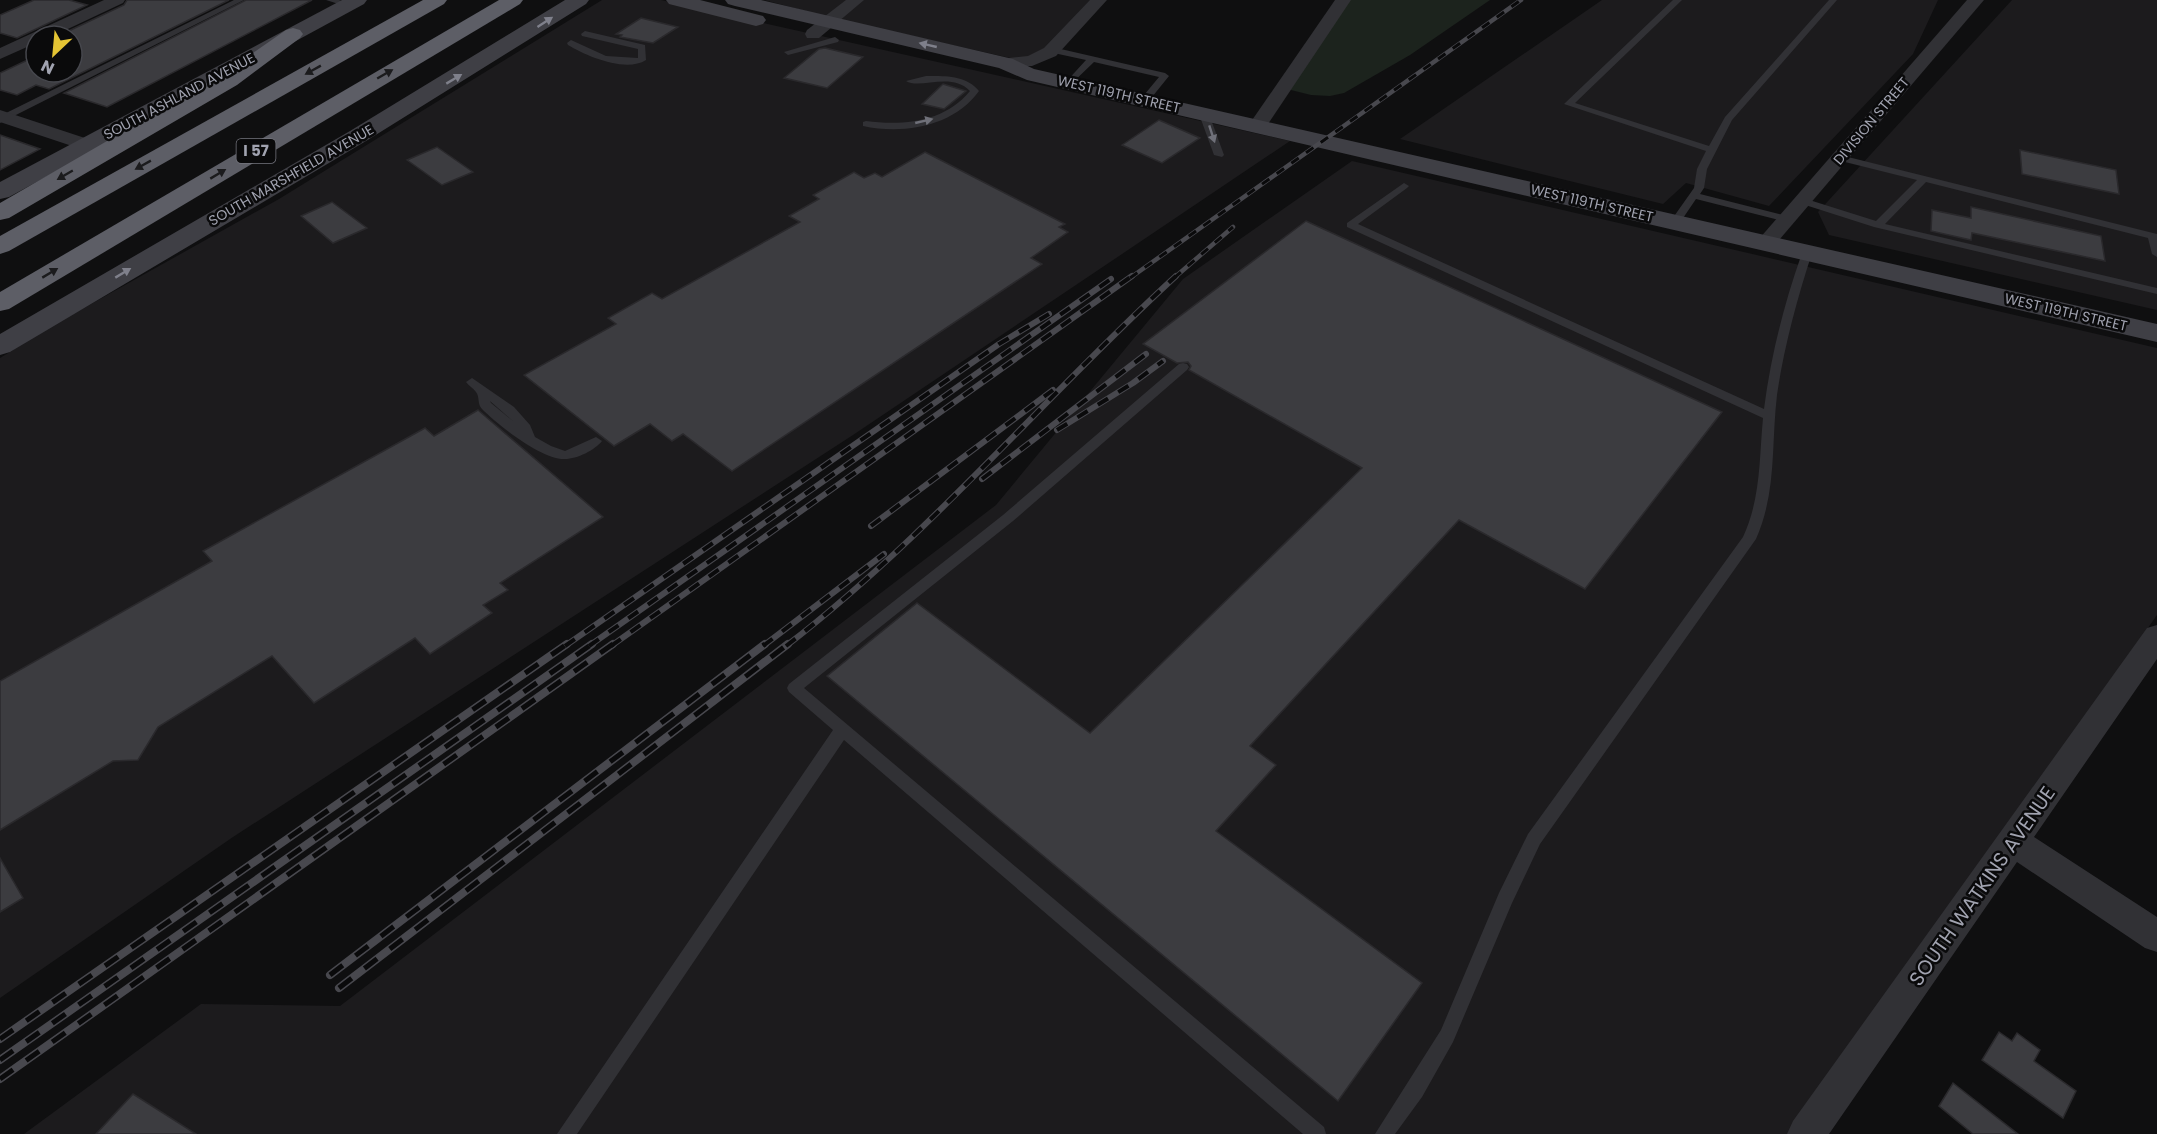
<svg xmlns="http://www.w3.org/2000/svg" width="2157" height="1134" font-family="Poppins,sans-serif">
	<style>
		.built { fill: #1c1b1d }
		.green { fill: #1c231d }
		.building { fill: #3c3c40; stroke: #2a292c; stroke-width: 1.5 }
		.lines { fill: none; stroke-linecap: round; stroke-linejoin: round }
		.lane { fill: #313135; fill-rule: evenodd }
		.street { fill: #313135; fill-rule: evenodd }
		.secondary { fill: #3f3f45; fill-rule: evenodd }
		.highway { fill: #5d5e66; fill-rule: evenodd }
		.rail-far2-casing { stroke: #48484e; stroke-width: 4.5 }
		.rail-far1-casing { stroke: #48484e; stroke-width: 6 }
		.rail-casing { stroke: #48484e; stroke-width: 8 }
		.rail-far2 { stroke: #0a0a0b; stroke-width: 3; stroke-dasharray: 9; stroke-linecap: butt }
		.rail-far1 { stroke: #0a0a0b; stroke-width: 4; stroke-dasharray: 12; stroke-linecap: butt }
		.rail { stroke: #0a0a0b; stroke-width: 5; stroke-dasharray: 16; stroke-linecap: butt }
		.oneway { fill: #7f808b }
		.oneway2 { fill: #1b1b1d }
		.oneway3 { fill: #6f7079 }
		.labels { text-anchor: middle; stroke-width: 5; stroke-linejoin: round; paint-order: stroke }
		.far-street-label { font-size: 14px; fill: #a1a3b0; stroke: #0a0a0b }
		.shield { fill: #0a0a0b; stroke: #74757e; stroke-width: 1.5 }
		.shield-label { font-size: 15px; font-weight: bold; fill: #a1a3b0 }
		.near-street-label { font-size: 20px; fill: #a1a3b0; stroke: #0a0a0b }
	</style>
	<rect width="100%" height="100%" fill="#0f0f10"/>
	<g class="built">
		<polygon points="602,0 661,0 1290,141 853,435 233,837 0,998 0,358 57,323 279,199"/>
		<polygon points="764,0 1094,0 1033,63 832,18"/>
		<polygon points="1602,0 1938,0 1913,54 1769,206 1686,183 1663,204 1400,139"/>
		<polygon points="2012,0 2157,0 2157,310 1829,235 1818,212"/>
		<polygon points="1352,161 2157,348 2157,615 1791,1134 24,1134 201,1004 340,1006 996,505 1183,279"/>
	</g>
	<polygon class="green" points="1347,0 1490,0 1410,55 1344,93 1330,96 1311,95 1287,89"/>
	<g class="building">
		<polygon points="34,0 69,0 87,5 17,38 0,33 0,15"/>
		<polygon points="127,0 229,0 49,89 36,85 17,95 0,90 0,73 36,56 36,72 72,72 72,36 58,36 124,5"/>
		<polygon points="246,0 312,0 107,107 64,93"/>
		<polygon points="641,18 678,27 653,43 620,37 622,35 616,34"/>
		<polygon points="825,48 863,57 827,88 784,78 819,49"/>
		<polygon points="943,84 966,91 944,109 922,104"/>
		<polygon points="1159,120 1200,138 1162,163 1122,145"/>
		<polygon points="0,135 40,149 0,170"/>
		<polygon points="437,147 473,172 442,185 407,160"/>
		<polygon points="2020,150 2116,170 2119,194 2022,174"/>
		<polygon points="925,152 1065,224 1059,227 1068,232 1031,258 1042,264 732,471 683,434 672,441 650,424 614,446 524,375 616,324 608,318 652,293 662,299 800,222 789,216 819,199 813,195 854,172 864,178 875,173 882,177"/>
		<polygon points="332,202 367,228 333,243 301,216"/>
		<polygon points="1971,207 2101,236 2105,261 1972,233 1971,240 1931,231 1932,210 1971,218"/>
		<polygon points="1306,221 1722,412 1585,589 1459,520 1250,746 1276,765 1216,831 1422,983 1338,1101 827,676 917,603 1090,733 1362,468 1189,370 1191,366 1188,362 1177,363 1143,344"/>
		<polygon points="478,410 603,517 500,583 508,590 483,605 492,613 430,654 415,638 314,703 272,656 158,727 138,760 113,761 0,830 0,681 212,561 203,551 425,428 434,436"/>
		<polygon points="0,858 23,898 0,912"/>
		<polygon points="1999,1032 2012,1041 2017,1033 2040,1050 2034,1061 2076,1091 2063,1118 1982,1060"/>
		<polygon points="1953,1083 2018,1134 1973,1134 1939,1106"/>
		<polygon points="133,1094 196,1134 96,1134"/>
	</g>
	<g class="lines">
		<g class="lane">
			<polygon points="234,0 244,0 0,123 0,116"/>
			<polygon points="326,0 339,0 352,5 348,7"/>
			<polygon points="1673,0 1682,0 1575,103 1709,146 1725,117 1829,0 1837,0 1732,120 1707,169 1704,188 1700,194 1791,217 1791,221 1787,222 1696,199 1679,224 1671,224 1670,222 1694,188 1697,169 1706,151 1564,104"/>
			<path d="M 585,31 L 645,45 L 646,60 C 626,73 586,56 568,45 L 567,43 L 571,40 L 606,56 L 638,58 L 638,49 L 582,36 L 581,34 Z"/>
			<polygon points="835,37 839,40 838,42 788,55 784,52"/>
			<polygon points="1052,47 1165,73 1169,76 1148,102 1145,103 1140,100 1159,77 1094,62 1069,86 1065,83 1086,60 1049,52 1049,48"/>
			<path d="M 926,76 C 945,76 966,75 979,91 C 954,126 904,135 863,126 L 863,122 L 866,121 C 903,126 945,122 970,91 C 951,71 920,90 906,81 Z"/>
			<polygon points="1204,111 1209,114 1224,155 1222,157 1214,155 1199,114"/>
			<polygon points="1840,155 2157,234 2157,257 2152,254 2148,238 1926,182 1885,224 2157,288 2157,294 1874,227 1799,203 1798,201 1803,198 1876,221 1917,180 1837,160 1837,156"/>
			<path d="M 1404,183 L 1409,186 L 1407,188 L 1358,224 L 1764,409 C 1771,355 1784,304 1802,253 L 1807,250 L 1812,253 C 1797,299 1784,347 1777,395 C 1771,446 1777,491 1756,539 L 1540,844 L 1512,903 L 1453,1042 L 1422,1097 L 1395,1134 L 1375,1134 L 1441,1030 L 1499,893 L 1528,834 L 1743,537 C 1761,498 1759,460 1763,418 L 1347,227 L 1347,223 Z"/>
			<polygon points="1183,363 1187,364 1189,367 1187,370 1013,521 804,688 1324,1127 1326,1134 1303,1134 844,740 577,1134 557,1134 833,730 789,692 787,688 789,684 1003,515 1179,364"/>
			<path d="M 472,378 L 514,407 L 530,425 L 535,437 L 551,446 L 565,451 L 596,437 L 602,441 C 595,450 577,459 565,459 C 542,460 498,425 482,409 C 477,404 480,397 476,392 C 473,388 469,386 466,382 ZM 490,401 L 514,422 L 491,403 Z"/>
		</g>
		<g class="street">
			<polygon points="104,0 125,0 123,3 53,36 36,36 36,43 0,59 0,48"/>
			<polygon points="846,0 864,0 819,38 807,38 805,34 807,30"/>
			<polygon points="1090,0 1107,0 1056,56 1032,66 1000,67 997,63 1000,59 1028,56 1044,48"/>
			<polygon points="1335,0 1351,0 1264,130 1250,130 1248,126"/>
			<polygon points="1967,0 1984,0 1773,247 1766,249 1759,247 1756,243 1759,239"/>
			<polygon points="0,110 94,141 96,145 94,149 87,151 0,122"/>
			<polygon points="2157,625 2157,659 2034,837 2157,917 2157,952 2145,948 2017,862 1829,1134 1787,1134 1793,1121 2147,628"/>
		</g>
		<g class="secondary">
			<polygon points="342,0 367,0 364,4 9,197 0,199 0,182"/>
			<polygon points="565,0 589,0 586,4 366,141 10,352 0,355 0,334 350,131"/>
			<polygon points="666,0 700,0 763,16 766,20 763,24 756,26 669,4"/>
			<polygon points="725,0 761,0 1013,59 1034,69 2157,324 2157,342 1027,80 999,68 735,6 728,4"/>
		</g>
		<g class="highway">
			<polygon points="423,0 447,0 444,4 9,251 0,254 0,236"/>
			<polygon points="499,0 523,0 520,4 9,309 0,311 0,292"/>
			<polygon points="293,28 300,30 303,34 300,38 237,85 9,218 0,220 0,203 221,75 286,30"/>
		</g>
		<defs>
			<g id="rail-far2">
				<polyline points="1130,278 1521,0"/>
				<polyline points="1174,278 1233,227"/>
			</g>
			<g id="rail-far1">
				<polyline points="1057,430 1133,383 1163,361"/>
				<polyline points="982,479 1146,354"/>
				<polyline points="871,526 1053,390"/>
				<polyline points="565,646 999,344 1049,314"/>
				<polyline points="589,646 1111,279"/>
				<polyline points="611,646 1132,276"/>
				<polyline points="763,646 884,554"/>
				<path d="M 786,646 C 929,536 1044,397 1176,276"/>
			</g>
			<g id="rail">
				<polyline points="330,975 765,644"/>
				<polyline points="339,988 788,644"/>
				<polyline points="0,1039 567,644"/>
				<polyline points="0,1060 592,644"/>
				<polyline points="0,1079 613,644"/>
			</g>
		</defs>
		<use href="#rail-far2" class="rail-far2-casing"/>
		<use href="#rail-far1" class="rail-far1-casing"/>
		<use href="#rail" class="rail-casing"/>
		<use href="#rail-far2" class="rail-far2"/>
		<use href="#rail-far1" class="rail-far1"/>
		<use href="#rail" class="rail"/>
	</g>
	<defs><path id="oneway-solid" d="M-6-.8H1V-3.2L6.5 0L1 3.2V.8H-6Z" transform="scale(1.5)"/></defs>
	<g class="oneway">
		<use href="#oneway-solid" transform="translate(545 22) rotate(-33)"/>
		<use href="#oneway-solid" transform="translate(928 45) rotate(-167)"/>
		<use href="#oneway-solid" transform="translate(454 79) rotate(-31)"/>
		<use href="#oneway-solid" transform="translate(123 273) rotate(-31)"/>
	</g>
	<g class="oneway2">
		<use href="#oneway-solid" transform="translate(313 70) rotate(151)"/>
		<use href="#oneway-solid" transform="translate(385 74) rotate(-30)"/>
		<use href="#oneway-solid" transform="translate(143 165) rotate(151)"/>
		<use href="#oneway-solid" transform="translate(218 174) rotate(-31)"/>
		<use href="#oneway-solid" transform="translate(65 175) rotate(150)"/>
		<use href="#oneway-solid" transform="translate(50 273) rotate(-31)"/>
	</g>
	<g class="oneway3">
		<use href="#oneway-solid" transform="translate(924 121) rotate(-13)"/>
		<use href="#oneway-solid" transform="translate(1212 134) rotate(72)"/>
	</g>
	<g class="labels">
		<g class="far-street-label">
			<text transform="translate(1119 94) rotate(13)" y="5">WEST 119TH STREET</text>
			<text transform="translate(179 96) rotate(-28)" y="5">SOUTH ASHLAND AVENUE</text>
			<text transform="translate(1871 121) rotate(-50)" y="5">DIVISION STREET</text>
			<text transform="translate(291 175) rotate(-30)" y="5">SOUTH MARSHFIELD AVENUE</text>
			<text transform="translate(1592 203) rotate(13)" y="5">WEST 119TH STREET</text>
			<text transform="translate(2066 312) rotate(13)" y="5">WEST 119TH STREET</text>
		</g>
		<rect class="shield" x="236.5" y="139" width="39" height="24" rx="4.5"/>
		<g class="shield-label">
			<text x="256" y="156">I 57</text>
		</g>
		<g class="near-street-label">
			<text transform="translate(1982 886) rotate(-55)" y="7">SOUTH WATKINS AVENUE</text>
		</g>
	</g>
	<g transform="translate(54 54) rotate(206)"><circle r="28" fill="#0a0a0b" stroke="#46474d" stroke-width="1.5"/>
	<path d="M0-4.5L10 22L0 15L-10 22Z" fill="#e4c434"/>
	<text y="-9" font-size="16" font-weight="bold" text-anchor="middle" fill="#a1a3b0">N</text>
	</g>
</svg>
